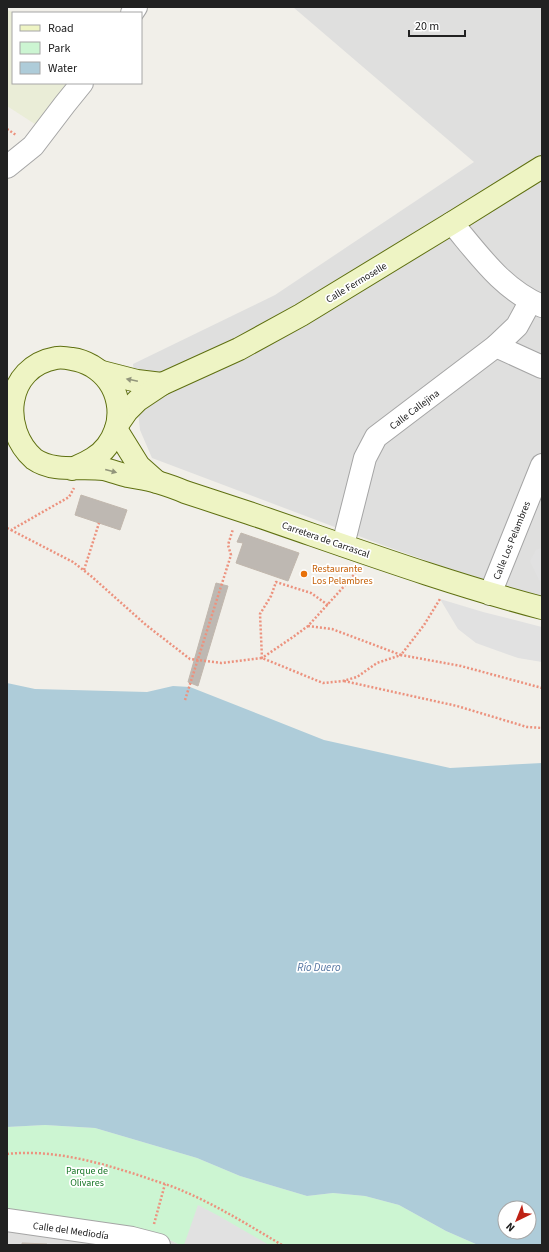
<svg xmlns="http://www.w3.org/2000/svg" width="549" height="1252" font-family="'Source Sans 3',sans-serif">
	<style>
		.residential { fill: #dfdfde }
		.farmland { fill: #eaedd7 }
		.park { fill: #ccf5d2 }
		.parking { fill: #e1e1e1 }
		.water { fill: #aeccd9; fill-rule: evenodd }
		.building { fill: #beb8b2; stroke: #c1b7ad }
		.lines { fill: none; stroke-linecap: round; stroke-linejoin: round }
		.minor-casing { stroke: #a5a5a5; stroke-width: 24 }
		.secondary-casing { stroke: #5f7011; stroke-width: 24 }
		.path { stroke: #ec927e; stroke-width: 2.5; stroke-dasharray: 2 2; stroke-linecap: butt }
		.minor { stroke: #fff; stroke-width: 22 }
		.secondary { stroke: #eef4c4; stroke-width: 22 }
		.oneway { fill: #92957b }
		.food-dot { fill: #e8710a; stroke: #fff; stroke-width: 1.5 }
		.labels { text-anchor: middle; stroke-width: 3.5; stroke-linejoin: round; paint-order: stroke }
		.street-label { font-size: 10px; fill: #212121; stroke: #fff }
		.food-label { font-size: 10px; fill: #c56008; stroke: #fff; text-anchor: start }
		.park-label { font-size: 10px; fill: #187727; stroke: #fff }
		.water-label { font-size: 11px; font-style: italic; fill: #5374a0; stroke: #fff }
	</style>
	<rect width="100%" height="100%" fill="#f1efe9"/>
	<g class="residential">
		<polygon points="293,7 542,7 542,597 513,591 385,546 152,458 140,430 133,364 275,295 474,162"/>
		<polygon points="7,1211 164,1237 180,1245 7,1245"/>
	</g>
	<polygon class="farmland" points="7,10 15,13 13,13 13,83 70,83 38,126 7,106"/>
	<polygon class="park" points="45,1125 95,1128 197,1158 240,1176 307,1196 333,1193 365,1196 399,1205 446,1231 478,1245 180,1245 164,1237 7,1211 7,1127"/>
	<g class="parking">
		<polygon points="542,548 542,581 539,580 530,561 536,550"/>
		<polygon points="440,599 483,612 542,627 542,662 518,658 476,643 458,629"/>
		<polygon points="198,1205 219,1216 269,1245 184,1245"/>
	</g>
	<path class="water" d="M 7,683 L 35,689 L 147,692 L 173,686 L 190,687 L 324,740 L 450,768 L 542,763 L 542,1245 L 478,1245 L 446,1231 L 399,1205 L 365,1196 L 333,1193 L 307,1196 L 240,1176 L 197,1158 L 95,1128 L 45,1125 L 7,1127 ZM 505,1208 L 529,1208 L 529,1232 L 505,1232 Z"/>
	<g class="building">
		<polygon points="81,495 127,510 120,530 75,515"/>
		<polygon points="241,533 299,553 288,581 236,563 243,543 237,542"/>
		<polygon points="216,583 228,586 198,686 188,682"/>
		<polygon points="22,1243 47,1244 47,1245 22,1245"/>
	</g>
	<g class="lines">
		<defs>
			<g id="minor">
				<polyline points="132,13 136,7"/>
				<polyline points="7,167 33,146 65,104 82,83"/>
				<path d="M 452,223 C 479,255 503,290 542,306"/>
				<polyline points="496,346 542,367"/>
				<polyline points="343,545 365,458 376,437 496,346 517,326 530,302"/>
				<polyline points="490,594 542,465"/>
				<polyline points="7,1220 132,1238 159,1245"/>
			</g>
			<g id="secondary">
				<polyline points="102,372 137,381 162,384"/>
				<polyline points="118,424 127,411 138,400 162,384 239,349 301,315 452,223 542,167"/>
				<polyline points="116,429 139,466 157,482"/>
				<path d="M 72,469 C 85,463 98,458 107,446 C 127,419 120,383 92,366 C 85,362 80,360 72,359 C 67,358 61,357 56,358 C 5,367 0,429 34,459 C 54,473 81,466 104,469 C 112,471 120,474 128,476 C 138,478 148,479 157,482 C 167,485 176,488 185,492 C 206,499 228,506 249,513 C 346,546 443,582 542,608"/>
			</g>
		</defs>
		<use href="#minor" class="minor-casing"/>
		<use href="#secondary" class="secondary-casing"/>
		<g class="path">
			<polyline points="7,129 16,135"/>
			<polyline points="7,528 11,530 69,497 74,488"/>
			<polyline points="11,530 73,562 91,576 146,625 190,659 221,663 262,658 323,683 343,681 357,677 377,663 401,655 461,666 542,688"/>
			<polyline points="84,570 99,523"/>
			<polyline points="328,605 311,593 276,582 271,596 260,614 262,658 293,637 308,626 348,582 357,571"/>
			<polyline points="308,626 332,629 401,655 424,625 440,599"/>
			<polyline points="344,681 457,706 527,727 542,728"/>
			<polyline points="185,700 231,555 228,545 233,529"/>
			<path d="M 7,1154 C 52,1149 98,1162 141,1176 C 155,1181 170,1185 183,1191 C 218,1206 250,1226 282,1245"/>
			<polyline points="154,1224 165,1184"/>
		</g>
		<use href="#minor" class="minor"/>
		<use href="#secondary" class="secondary"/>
	</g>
	<defs><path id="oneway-solid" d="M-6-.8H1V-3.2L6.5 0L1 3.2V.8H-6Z"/></defs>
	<g class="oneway">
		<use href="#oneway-solid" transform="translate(132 380) rotate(-168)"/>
		<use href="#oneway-solid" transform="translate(111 471) rotate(15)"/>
	</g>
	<circle class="food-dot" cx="304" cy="574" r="4"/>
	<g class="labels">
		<g class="street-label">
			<text transform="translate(356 282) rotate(-31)" y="4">Calle Fermoselle</text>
			<text transform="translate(414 409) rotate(-37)" y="4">Calle Callejina</text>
			<text transform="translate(326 539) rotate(19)" y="4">Carretera de Carrascal</text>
			<text transform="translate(511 540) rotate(-68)" y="4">Calle Los Pelambres</text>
			<text transform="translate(71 1230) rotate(8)" y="4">Calle del Mediodía</text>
		</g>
		<g class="food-label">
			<text x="312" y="572">Restaurante<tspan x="312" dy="12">Los Pelambres</tspan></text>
		</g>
		<g class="park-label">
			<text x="87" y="1174">Parque de<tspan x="87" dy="12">Olivares</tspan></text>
		</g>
		<g class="water-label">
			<text x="319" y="971">Río Duero</text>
		</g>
	</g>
	<rect width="549" height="1252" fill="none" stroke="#212121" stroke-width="16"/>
	<rect x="12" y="12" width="130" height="72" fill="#ffffff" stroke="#a6a6a6"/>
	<rect x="20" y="25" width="20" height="6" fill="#eef4c4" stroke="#a6a6a6"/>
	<text x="48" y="32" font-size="12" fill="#212121">Road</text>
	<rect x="20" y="42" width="20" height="12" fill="#ccf5d2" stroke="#a6a6a6"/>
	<text x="48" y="52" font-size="12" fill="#212121">Park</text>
	<rect x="20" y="62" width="20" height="12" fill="#aeccd9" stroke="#a6a6a6"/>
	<text x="48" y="72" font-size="12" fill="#212121">Water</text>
	<g transform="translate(517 1220) rotate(223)"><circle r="19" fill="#ffffff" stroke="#a6a6a6"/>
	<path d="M0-3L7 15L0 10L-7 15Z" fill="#be2115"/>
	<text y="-6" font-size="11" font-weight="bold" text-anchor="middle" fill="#212121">N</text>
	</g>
	<path d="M409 30v6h56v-6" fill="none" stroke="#212121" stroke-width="2"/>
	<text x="415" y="30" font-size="12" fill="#212121" stroke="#ffffff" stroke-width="3" paint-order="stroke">20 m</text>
</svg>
